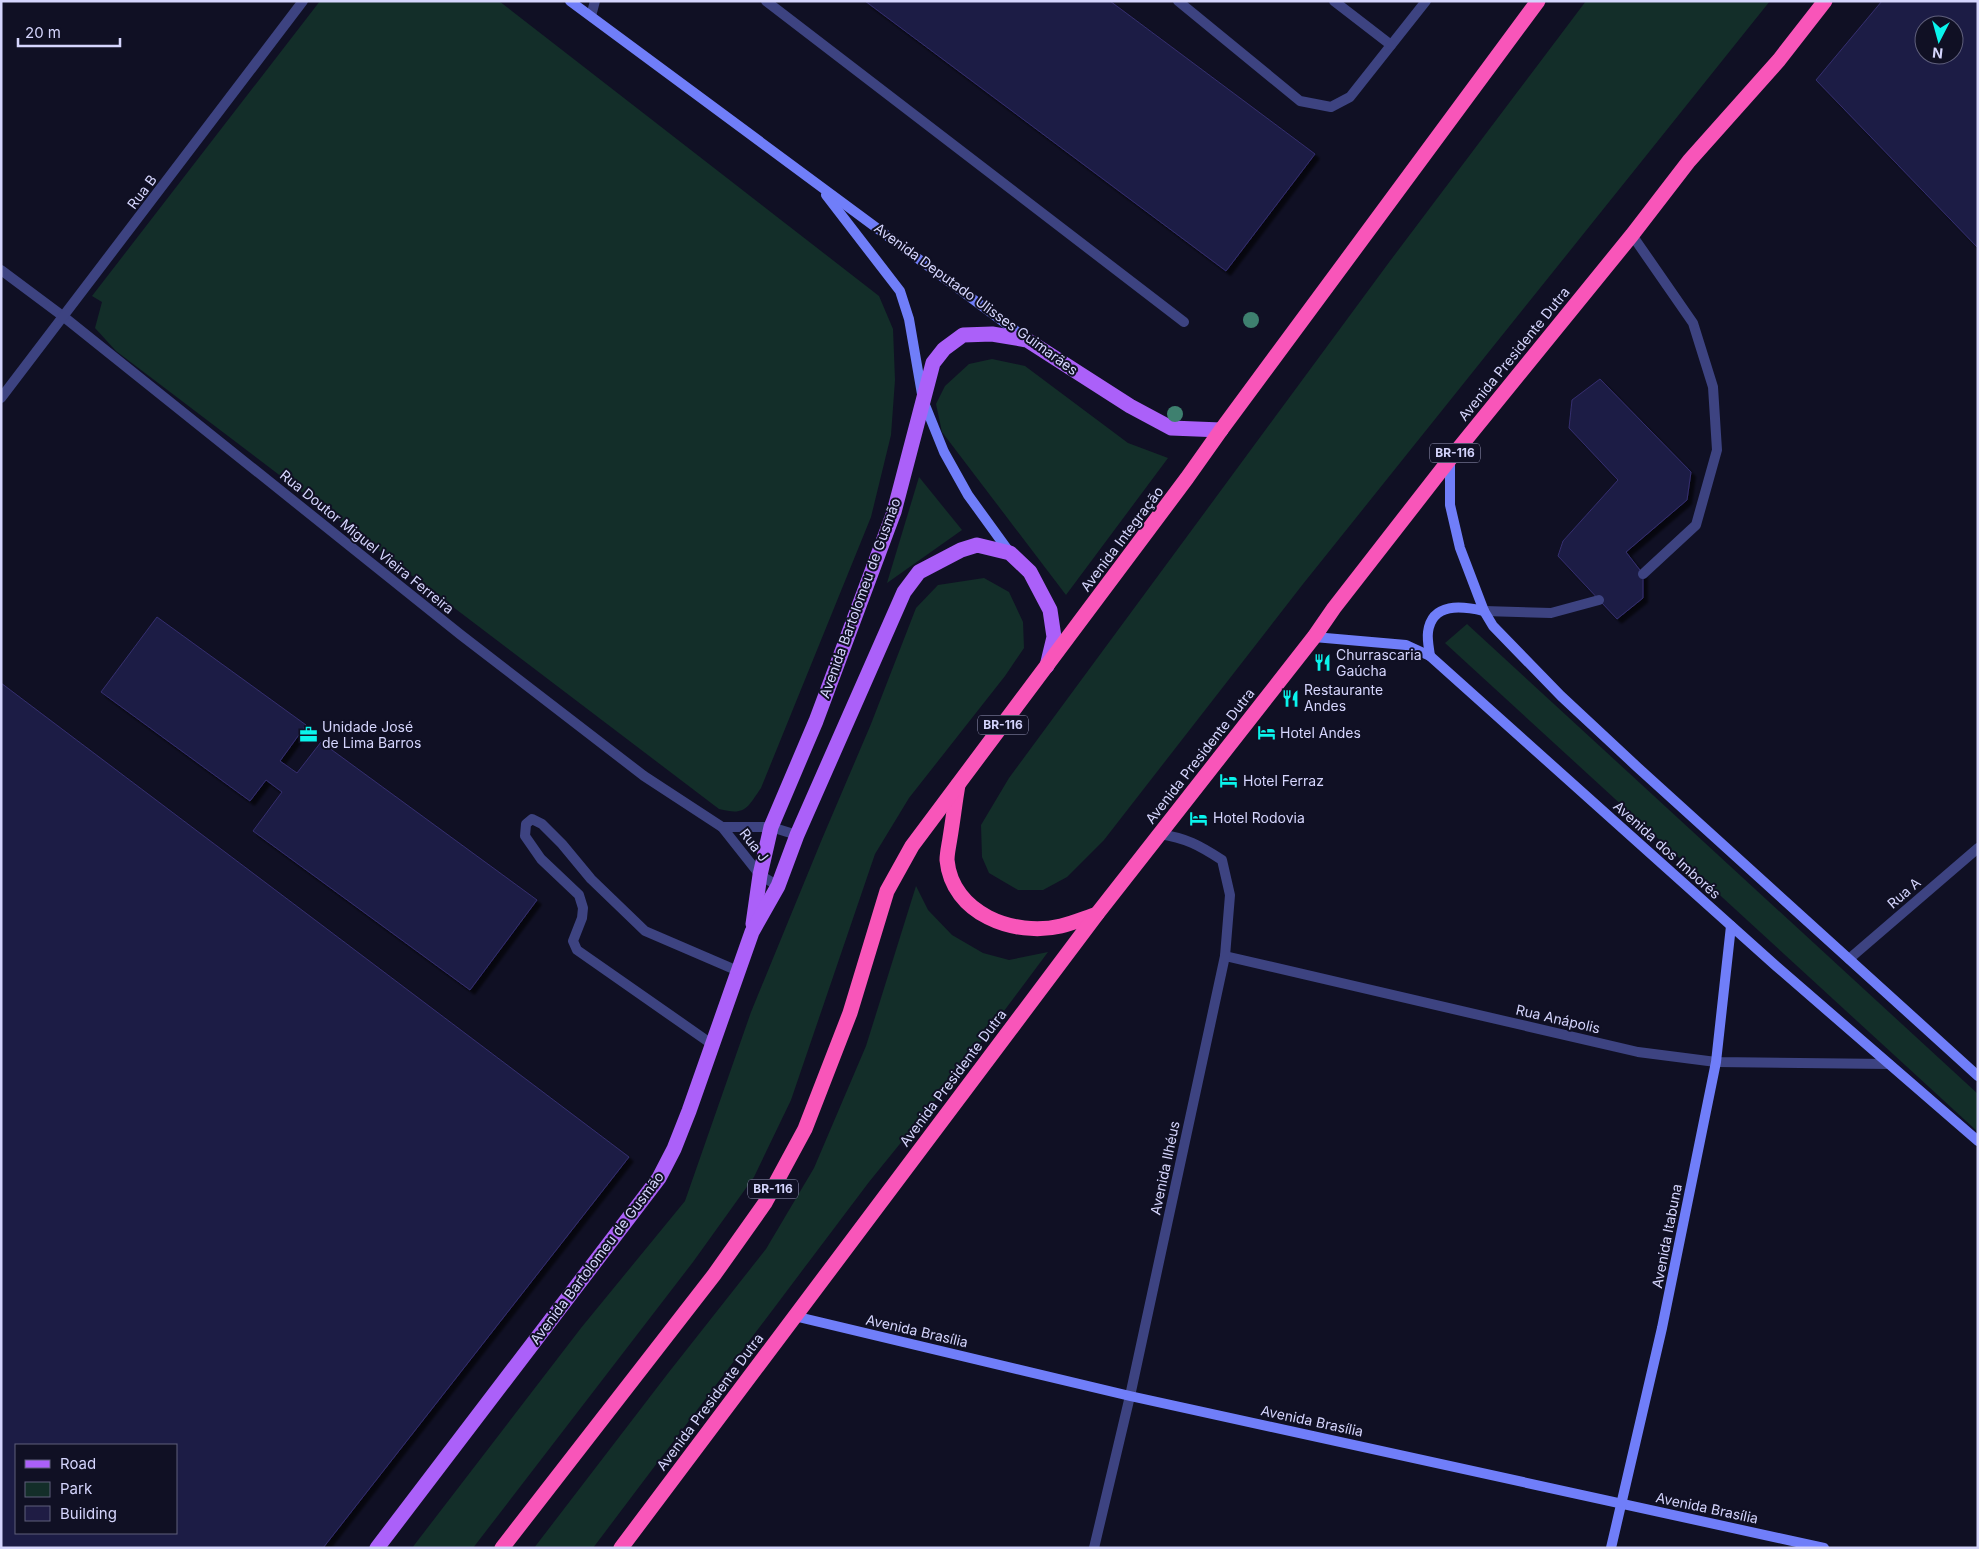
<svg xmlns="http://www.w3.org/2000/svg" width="1979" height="1549" font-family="Inter,sans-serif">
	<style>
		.green { fill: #132e29 }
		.building { fill: #1f1c44; stroke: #342f6f; fill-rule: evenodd; filter: url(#shadow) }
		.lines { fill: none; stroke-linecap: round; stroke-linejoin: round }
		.lane { stroke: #3d4381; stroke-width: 10 }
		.street { stroke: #3d4381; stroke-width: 10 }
		.secondary { stroke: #707ef9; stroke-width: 10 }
		.primary { stroke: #ab60f9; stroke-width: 15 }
		.highway { stroke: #f855b9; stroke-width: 15 }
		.tree { fill: #3e806f }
		.labels { text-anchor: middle; stroke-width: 4; stroke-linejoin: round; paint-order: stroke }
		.shield { fill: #101024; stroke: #9a9abc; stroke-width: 1 }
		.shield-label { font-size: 12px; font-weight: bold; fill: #d5d5fd }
		.street-label { font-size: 14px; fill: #d5d5fd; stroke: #101024 }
		.poi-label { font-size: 14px; fill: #d5d5fd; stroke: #101024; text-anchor: start }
	</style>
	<defs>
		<filter id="shadow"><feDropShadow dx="4.5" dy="4.5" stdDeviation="1" flood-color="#0009"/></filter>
	</defs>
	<rect width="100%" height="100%" fill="#101024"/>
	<g class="green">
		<path d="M 320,1 L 499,1 L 879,296 L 893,329 L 895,380 L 891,435 L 871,517 L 761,788 C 747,808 746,816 719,809 L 116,351 L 95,328 L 102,302 L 92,296 Z"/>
		<polygon points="1586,1 1770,1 1303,584 1104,840 1067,877 1043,890 1018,890 989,873 982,857 981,825 1009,778 1390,261"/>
		<polygon points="992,359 1025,366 1128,443 1168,458 1066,595 942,432 936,404 945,386 969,364"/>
		<polygon points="919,477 962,530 887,583"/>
		<polygon points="984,578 1009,592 1023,622 1024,648 1005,676 909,798 875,854 791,1100 754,1177 693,1262 473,1548 412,1548 581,1328 685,1201 751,1012 822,839 871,724 916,608 938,585"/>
		<polygon points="1467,624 1978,1094 1978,1132 1445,643"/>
		<polygon points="916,886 928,910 952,935 983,953 1009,960 1048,952 963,1066 869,1182 593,1548 534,1548 669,1372 766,1249 814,1168 866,1046"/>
	</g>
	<g class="building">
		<polygon points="865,1 1110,1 1315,154 1226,271"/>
		<path d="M 1882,1 L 1978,1 L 1978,248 L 1816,80 ZM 1924,25 L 1954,25 L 1954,55 L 1924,55 Z"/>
		<polygon points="1600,379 1691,472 1687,500 1626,552 1643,574 1643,598 1617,619 1558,556 1563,541 1618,480 1569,428 1572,400"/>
		<polygon points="157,617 306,725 280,761 297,773 321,742 537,900 470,990 253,831 282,792 266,780 250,801 101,692"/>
		<path d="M 1,683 L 629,1157 L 323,1548 L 1,1548 ZM 16,1445 L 176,1445 L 176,1533 L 16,1533 Z"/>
	</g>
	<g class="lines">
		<g class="lane">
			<polyline points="766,1 1184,322"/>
			<polyline points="1178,1 1300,101 1331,107 1350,97 1426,1"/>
			<polyline points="1334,1 1391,45"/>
			<polyline points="591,16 595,1"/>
			<polyline points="1632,235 1693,323 1713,387 1717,450 1696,525 1643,574"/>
			<polyline points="1484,611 1551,613 1599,600"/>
			<polyline points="713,1045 577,950 573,941 582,918 583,908 579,895 541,859 525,836 526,824 532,819 542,824 562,844 591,879 645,931 738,971"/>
		</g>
		<g class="street">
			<polyline points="1,270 64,317 461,635 644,776 722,827 760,875 778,886"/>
			<polyline points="1,398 303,1"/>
			<polyline points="722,827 771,827 797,835"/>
			<polyline points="1225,956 1638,1052 1716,1062 1889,1064"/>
			<polyline points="1849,959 1978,848"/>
			<path d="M 1094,1548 L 1130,1396 L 1225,956 L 1230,895 L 1222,860 C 1199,845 1186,838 1159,834"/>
		</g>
		<g class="secondary">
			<polyline points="570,1 1024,337"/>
			<polyline points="826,195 900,291 909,319 923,400 944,452 968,495 1010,553"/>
			<polyline points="1450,459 1450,505 1460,548 1484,611 1493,626 1561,696 1635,765 1978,1076"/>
			<polyline points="1314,637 1406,645 1430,656 1776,966 1978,1141"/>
			<path d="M 1430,656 C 1429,648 1427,640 1428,632 C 1432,602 1462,606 1484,611"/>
			<polyline points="794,1316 1130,1396 1824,1548"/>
			<polyline points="1611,1548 1662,1328 1716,1062 1731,926"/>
		</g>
		<g class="primary">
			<polyline points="753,924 760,875 771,827 816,721 894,512 933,363 944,349 963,335 992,334 1027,340 1130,406 1171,428 1221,430"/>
			<polyline points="377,1548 659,1178 674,1149 689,1111 752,932 778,886 797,835 904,592 919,572 961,550 977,545 1010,553 1030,572 1050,610 1054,637 1047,666"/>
		</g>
		<g class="highway">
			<path d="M 958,785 C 955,802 953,820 950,838 C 949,845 947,853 947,860 C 952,914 1014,937 1061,926 C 1073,923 1085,918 1097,914"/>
			<polyline points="502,1548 714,1275 765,1203 805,1129 850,1013 887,891 912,846 1187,478 1221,430 1538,1"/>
			<polyline points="621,1548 1097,914 1314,637 1334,608 1450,459 1632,235 1689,161 1779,60 1825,1"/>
		</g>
	</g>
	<g class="tree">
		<circle cx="1251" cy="320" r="8"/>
		<circle cx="1175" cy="414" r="8"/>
	</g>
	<defs>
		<symbol id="restaurant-bare" viewBox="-9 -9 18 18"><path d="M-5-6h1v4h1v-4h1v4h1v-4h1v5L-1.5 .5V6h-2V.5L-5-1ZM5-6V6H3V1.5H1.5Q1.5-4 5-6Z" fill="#0af4ec" stroke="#101024" stroke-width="2.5" paint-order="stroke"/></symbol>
		<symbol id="hotel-bare" viewBox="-9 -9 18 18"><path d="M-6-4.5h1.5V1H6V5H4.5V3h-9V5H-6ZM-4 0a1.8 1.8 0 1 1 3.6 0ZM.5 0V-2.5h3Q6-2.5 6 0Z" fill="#0af4ec" stroke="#101024" stroke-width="2.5" paint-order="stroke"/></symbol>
		<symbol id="office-bare" viewBox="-9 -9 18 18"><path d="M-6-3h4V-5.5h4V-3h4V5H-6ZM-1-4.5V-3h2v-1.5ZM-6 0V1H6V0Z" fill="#0af4ec" stroke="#101024" stroke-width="2.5" paint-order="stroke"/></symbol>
	</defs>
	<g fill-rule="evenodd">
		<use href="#restaurant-bare" x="1310" y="650" width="25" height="25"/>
		<use href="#restaurant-bare" x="1278" y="686" width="25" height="25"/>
		<use href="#hotel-bare" x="1254" y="720" width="25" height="25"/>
		<use href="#office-bare" x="296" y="722" width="25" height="25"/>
		<use href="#hotel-bare" x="1216" y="768" width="25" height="25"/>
		<use href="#hotel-bare" x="1186" y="806" width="25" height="25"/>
	</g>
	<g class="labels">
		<g class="shield">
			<rect x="1430" y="443.5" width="50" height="19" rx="4"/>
			<rect x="978" y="715.5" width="50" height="19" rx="4"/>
			<rect x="748" y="1179.5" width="50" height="19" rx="4"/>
		</g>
		<g class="shield-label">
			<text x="1455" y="457">BR-116</text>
			<text x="1003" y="729">BR-116</text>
			<text x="773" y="1193">BR-116</text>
		</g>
		<g class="street-label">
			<text transform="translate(142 192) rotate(-53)" y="5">Rua B</text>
			<text transform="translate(976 299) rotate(36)" y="5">Avenida Deputado Ulisses Guimarães</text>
			<text transform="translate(1514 354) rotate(-51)" y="5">Avenida Presidente Dutra</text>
			<text transform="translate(1122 539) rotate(-53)" y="5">Avenida Integração</text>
			<text transform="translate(367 542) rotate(39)" y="5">Rua Doutor Miguel Vieira Ferreira</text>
			<text transform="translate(860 598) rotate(-70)" y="5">Avenida Bartolomeu de Gusmão</text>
			<text transform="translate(1200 756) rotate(-52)" y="5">Avenida Presidente Dutra</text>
			<text transform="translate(754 845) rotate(52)" y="5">Rua J</text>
			<text transform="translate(1667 850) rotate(42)" y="5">Avenida dos Imborés</text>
			<text transform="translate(1904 893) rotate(-41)" y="5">Rua A</text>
			<text transform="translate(1558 1019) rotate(13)" y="5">Rua Anápolis</text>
			<text transform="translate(953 1078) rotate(-53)" y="5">Avenida Presidente Dutra</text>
			<text transform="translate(1165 1168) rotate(-78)" y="5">Avenida Ilhéus</text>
			<text transform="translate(1667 1236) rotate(-79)" y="5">Avenida Itabuna</text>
			<text transform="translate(597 1258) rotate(-53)" y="5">Avenida Bartolomeu de Gusmão</text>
			<text transform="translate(917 1331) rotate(13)" y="5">Avenida Brasília</text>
			<text transform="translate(710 1402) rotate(-53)" y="5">Avenida Presidente Dutra</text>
			<text transform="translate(1312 1421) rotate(12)" y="5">Avenida Brasília</text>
			<text transform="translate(1707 1508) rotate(12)" y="5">Avenida Brasília</text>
		</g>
		<g class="poi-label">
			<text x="1336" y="660">Churrascaria<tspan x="1336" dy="16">Gaúcha</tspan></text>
			<text x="1304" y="695">Restaurante<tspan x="1304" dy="16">Andes</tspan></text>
			<text x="322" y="732">Unidade José<tspan x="322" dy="16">de Lima Barros</tspan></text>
			<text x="1280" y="738">Hotel Andes</text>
			<text x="1243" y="786">Hotel Ferraz</text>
			<text x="1213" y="823">Hotel Rodovia</text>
		</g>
	</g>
	<rect width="1979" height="1549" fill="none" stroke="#d5d5fd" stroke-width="5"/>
	<rect x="15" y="1444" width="162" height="90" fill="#101024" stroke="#5f5f7b"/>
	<rect x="25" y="1460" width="25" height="8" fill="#ab60f9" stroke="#5f5f7b"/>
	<text x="60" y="1469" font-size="15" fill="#d5d5fd">Road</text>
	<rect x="25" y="1482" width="25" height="15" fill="#132e29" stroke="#5f5f7b"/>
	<text x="60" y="1494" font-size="15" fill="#d5d5fd">Park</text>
	<rect x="25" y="1506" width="25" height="15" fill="#1f1c44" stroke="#5f5f7b"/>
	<text x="60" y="1519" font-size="15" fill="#d5d5fd">Building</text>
	<g transform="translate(1939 40) rotate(186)"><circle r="24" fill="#101024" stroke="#5f5f7b"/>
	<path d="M0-4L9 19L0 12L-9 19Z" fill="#0af4ec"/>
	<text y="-8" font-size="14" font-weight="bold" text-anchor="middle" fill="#d5d5fd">N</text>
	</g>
	<path d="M18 38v8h102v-8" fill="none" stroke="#d5d5fd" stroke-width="2.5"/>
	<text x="25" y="38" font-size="15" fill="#d5d5fd" stroke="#101024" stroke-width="4" paint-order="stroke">20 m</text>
</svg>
